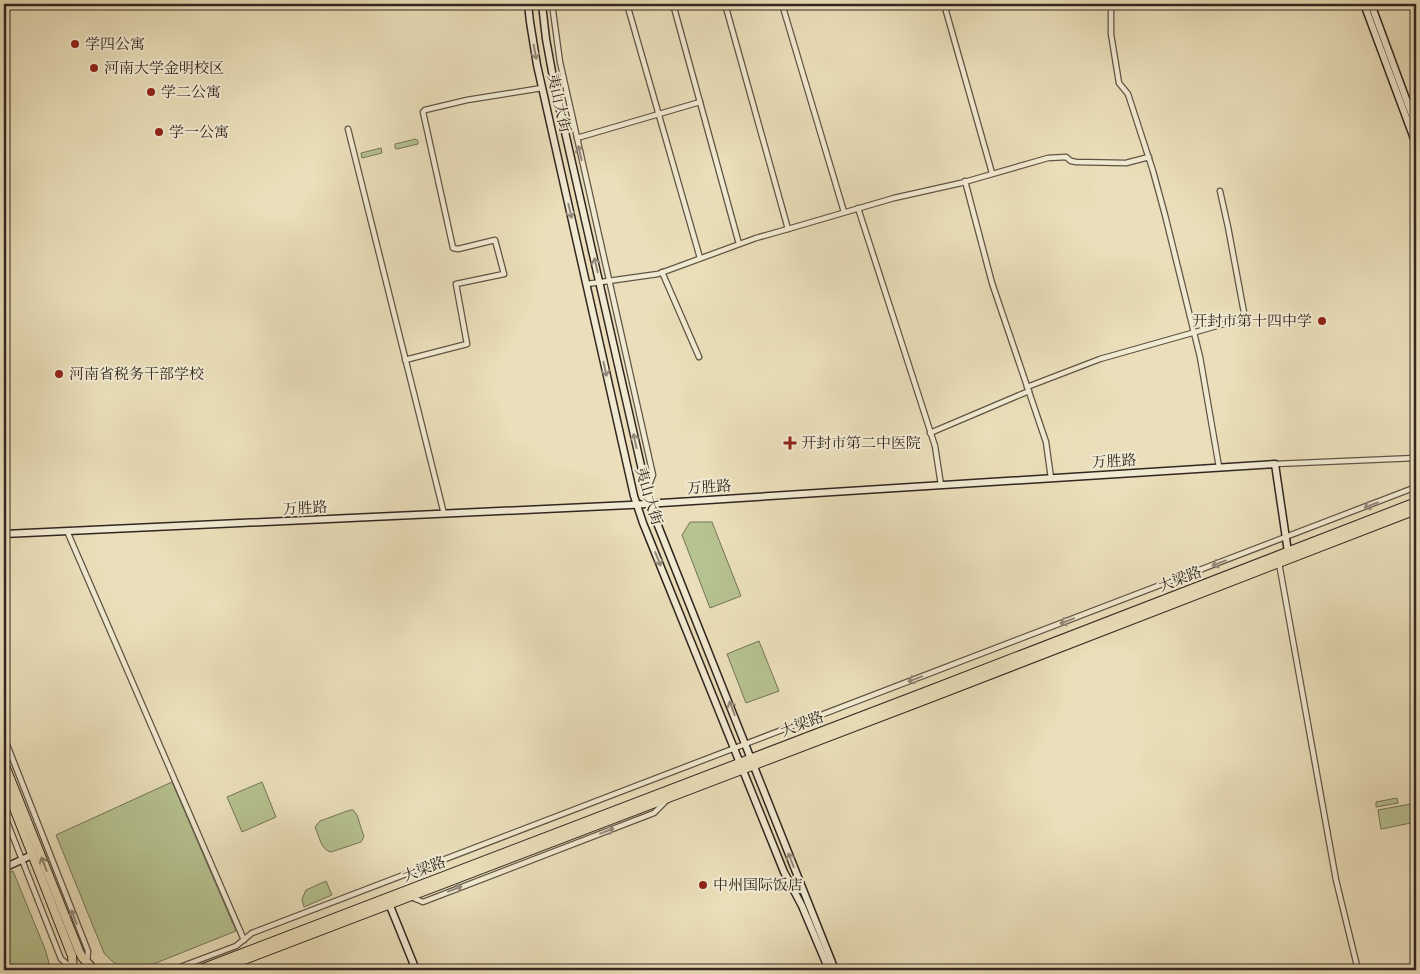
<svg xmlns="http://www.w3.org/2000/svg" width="1420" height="974" font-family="'IM FELL Great Primer','Noto Serif SC',serif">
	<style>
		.green { fill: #b6c290; stroke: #747458 }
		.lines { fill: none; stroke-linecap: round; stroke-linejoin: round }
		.street-casing { stroke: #605446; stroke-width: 7 }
		.secondary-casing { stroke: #322620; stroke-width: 9 }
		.primary-casing { stroke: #322620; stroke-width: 10 }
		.street { stroke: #f1ead2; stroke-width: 4.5 }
		.secondary { stroke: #f1ead2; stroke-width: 6 }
		.primary { stroke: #eadfba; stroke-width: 8 }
		.oneway { stroke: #928879 }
		.oneway2 { stroke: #8e826d }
		.poi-dot { fill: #8f2418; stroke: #f1ead2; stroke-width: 2 }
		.labels { text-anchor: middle; stroke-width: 4; stroke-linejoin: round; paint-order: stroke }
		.poi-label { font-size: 15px; fill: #322620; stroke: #f1ead2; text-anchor: start }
		.street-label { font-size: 15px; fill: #322620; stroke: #f1ead2 }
	</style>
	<rect width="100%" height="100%" fill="#eadfba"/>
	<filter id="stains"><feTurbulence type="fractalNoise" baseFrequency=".004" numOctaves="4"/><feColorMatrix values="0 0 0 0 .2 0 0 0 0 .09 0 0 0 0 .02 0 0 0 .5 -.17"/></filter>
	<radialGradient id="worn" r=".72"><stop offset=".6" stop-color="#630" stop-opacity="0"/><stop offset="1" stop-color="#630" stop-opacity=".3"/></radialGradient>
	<g class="green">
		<polygon points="416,139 418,141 418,144 397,149 395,148 395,144"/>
		<polygon points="381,148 382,153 362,158 361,153"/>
		<polygon points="690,522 712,522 741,596 710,608 682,535"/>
		<polygon points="759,641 779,691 746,703 727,654"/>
		<path d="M 172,782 L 236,931 L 146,967 C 128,972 116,967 104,953 L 56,835 Z"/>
		<polygon points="262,782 276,817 242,832 227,797"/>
		<polygon points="1397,798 1398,803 1376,807 1376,802"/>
		<polygon points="1416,803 1416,822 1381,829 1378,810"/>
		<path d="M 350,810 L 353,810 L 357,815 L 364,837 L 361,842 L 331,852 C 321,850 319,836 315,827 L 320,821 Z"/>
		<polygon points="13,871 45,949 51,970 4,970 4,875"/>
		<polygon points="326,881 332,895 304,907 302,899 306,890"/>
	</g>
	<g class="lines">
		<defs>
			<g id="street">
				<polyline points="552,4 560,62 653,475 647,490"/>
				<polyline points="627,4 700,258"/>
				<polyline points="673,4 739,244"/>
				<polyline points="725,4 788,229"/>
				<polyline points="782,4 844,212"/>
				<polyline points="944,4 992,173"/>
				<polyline points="1111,4 1111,34 1119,83 1128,94 1153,171 1165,215 1200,357 1219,467"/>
				<polyline points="348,129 444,514"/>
				<polyline points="577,138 700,102"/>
				<polyline points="965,181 992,283 1046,442 1051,478"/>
				<polyline points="858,208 935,446 941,485"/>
				<polyline points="662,272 699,357"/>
				<polyline points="587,284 658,274 756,238 788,229 894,198 961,183 1048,158 1066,157 1071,161 1076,162 1126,163 1149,157"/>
				<polyline points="405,360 467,344 456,284 504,274 495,240 458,249 453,248 423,112 425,110 467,100 542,88"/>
				<polyline points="1027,387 1100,359 1245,318 1228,227 1220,191"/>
				<polyline points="930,433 1029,391"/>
				<polyline points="1275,464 1416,458"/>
				<polyline points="67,531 244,940"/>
				<polyline points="1279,563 1336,880 1358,970"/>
				<polyline points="4,737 88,951 87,962"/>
				<polyline points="4,814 61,959 72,968"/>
				<polyline points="411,897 423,902 654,813 666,801"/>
				<polyline points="172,970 236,946 252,933 1416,487"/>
			</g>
			<g id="secondary">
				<polyline points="528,4 530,22 537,65 634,496 643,523 784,872 802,906 829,970"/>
				<polyline points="542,4 546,39 555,88 647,492 655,518 835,970"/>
				<polyline points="1364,4 1416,144"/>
				<polyline points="1371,4 1416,126"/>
				<polyline points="4,534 630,505 1275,464 1288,552"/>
				<polyline points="4,868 32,855"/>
				<polyline points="388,901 416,970"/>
			</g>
			<g id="primary">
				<polyline points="4,763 79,951 82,957 94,970"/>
				<polyline points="4,783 72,956 73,970"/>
				<polyline points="198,970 935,688 1416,502"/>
				<polyline points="218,970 938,695 1416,510"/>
			</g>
		</defs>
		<use href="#street" class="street-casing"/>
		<use href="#secondary" class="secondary-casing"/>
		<use href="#primary" class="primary-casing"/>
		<use href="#street" class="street"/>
		<use href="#secondary" class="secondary"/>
		<use href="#primary" class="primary"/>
	</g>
	<defs><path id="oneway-shaft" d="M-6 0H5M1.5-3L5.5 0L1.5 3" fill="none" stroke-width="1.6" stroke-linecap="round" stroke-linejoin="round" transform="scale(1.25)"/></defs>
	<g class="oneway">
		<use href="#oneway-shaft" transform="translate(535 52) rotate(79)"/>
		<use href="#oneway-shaft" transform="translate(580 153) rotate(-103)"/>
		<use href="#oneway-shaft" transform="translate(570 211) rotate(77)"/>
		<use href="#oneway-shaft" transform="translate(596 265) rotate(-103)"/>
		<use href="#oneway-shaft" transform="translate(605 369) rotate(78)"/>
		<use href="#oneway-shaft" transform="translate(635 441) rotate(-102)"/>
		<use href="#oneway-shaft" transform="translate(1371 505) rotate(159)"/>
		<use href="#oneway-shaft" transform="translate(658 559) rotate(68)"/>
		<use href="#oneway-shaft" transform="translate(1219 563) rotate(159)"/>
		<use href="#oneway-shaft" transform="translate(1067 621) rotate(159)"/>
		<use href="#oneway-shaft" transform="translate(915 679) rotate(159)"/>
		<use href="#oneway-shaft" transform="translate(732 708) rotate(-111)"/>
		<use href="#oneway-shaft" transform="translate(607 831) rotate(-21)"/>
		<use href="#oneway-shaft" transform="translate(791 860) rotate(-111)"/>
		<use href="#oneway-shaft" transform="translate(455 889) rotate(-21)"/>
		<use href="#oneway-shaft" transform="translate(74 917) rotate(-111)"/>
	</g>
	<use class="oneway2" href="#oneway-shaft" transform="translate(44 864) rotate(-111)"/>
	<g class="poi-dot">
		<circle cx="75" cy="44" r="5"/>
		<circle cx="94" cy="68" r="5"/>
		<circle cx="151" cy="92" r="5"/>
		<circle cx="159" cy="132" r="5"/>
		<circle cx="1322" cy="321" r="5"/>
		<circle cx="59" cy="374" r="5"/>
		<path d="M787.5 435.5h5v5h5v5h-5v5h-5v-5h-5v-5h5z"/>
		<circle cx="703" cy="885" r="5"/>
	</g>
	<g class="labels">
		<g class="poi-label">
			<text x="85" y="49">学四公寓</text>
			<text x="104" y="73">河南大学金明校区</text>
			<text x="161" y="97">学二公寓</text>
			<text x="169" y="137">学一公寓</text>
			<text x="1312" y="326" text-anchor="end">开封市第十四中学</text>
			<text x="69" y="379">河南省税务干部学校</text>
			<text x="801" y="448">开封市第二中医院</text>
			<text x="713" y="890">中州国际饭店</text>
		</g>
		<g class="street-label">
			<text transform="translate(559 103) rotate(77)" y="5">夷山大街</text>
			<text transform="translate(1114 461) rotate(-3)" y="5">万胜路</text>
			<text transform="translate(709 487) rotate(-4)" y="5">万胜路</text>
			<text transform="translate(649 496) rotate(73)" y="5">夷山大街</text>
			<text transform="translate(305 508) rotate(-3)" y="5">万胜路</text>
			<text transform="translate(1180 579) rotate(-21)" y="5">大梁路</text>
			<text transform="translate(802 724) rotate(-21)" y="5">大梁路</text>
			<text transform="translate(424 869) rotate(-21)" y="5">大梁路</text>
		</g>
	</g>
	<rect width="1420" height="974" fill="none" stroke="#eadfba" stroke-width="20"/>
	<rect x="5" y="5" width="1410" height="964" fill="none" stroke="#322620" stroke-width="2.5"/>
	<rect x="10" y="10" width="1400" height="954" fill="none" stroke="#322620"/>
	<rect width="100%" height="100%" filter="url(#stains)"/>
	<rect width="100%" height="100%" fill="url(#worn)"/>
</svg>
